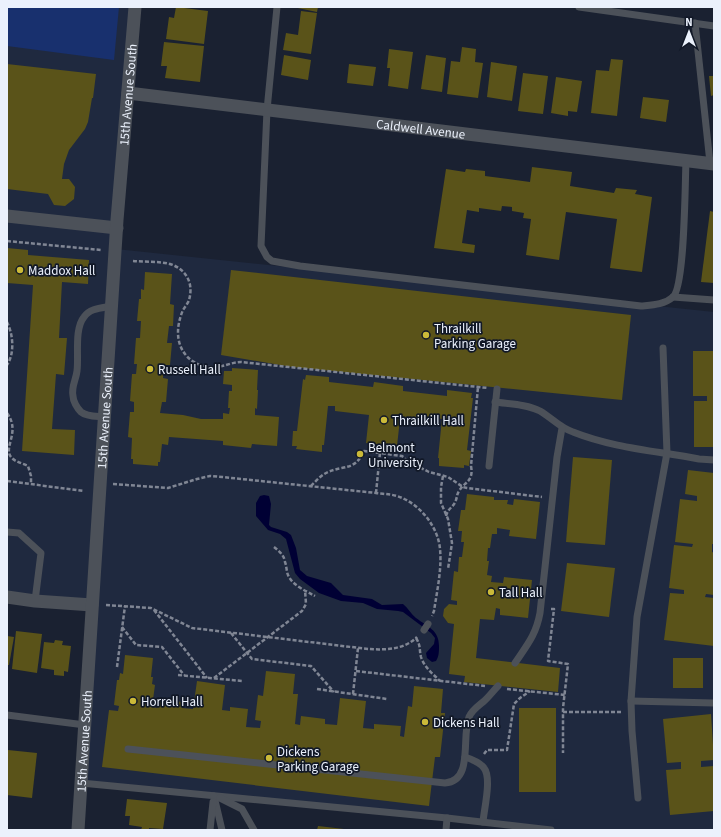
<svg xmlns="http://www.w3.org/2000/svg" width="721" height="837" font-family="'Source Sans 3',sans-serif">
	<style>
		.built { fill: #1f293f }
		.green { fill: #18306e }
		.water { fill: #000034 }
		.building { fill: #5a5319 }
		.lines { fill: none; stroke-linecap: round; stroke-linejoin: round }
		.path { stroke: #808694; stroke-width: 2.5; stroke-dasharray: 4 2; stroke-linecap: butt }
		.service { stroke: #4c5159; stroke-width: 7 }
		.minor { stroke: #4c5159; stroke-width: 13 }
		.poi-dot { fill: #cbba39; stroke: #111827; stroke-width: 1.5 }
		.labels { text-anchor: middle; stroke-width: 3.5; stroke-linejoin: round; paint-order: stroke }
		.street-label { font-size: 13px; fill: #ebf1fc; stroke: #111827 }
		.poi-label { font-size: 13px; fill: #ebf1fc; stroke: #111827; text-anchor: start }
	</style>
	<rect width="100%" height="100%" fill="#1a2131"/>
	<polygon class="built" points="7,7 135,7 116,249 714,312 714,830 544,830 81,783 92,606 7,597"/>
	<polygon class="green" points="7,7 119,7 114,60 7,46"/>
	<path class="water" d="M 264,495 L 269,496 L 271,504 L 269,525 L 271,527 L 287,532 L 291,535 L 296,548 L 300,570 L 307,576 L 331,583 L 343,595 L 372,599 L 382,605 L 403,604 C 408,608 411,614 416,618 C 428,627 439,630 439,646 C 439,652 439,656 436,661 L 432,662 L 427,658 L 426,653 L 434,644 L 435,638 L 431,633 L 403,612 L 398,611 L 377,609 L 363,603 L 341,601 L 319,593 L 300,579 L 295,573 L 286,539 L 280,534 L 268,530 L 256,516 L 256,503 L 260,496 Z"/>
	<g class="building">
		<polygon points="176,7 208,11 204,44 166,39 169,17 174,18"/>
		<polygon points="293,7 318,7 317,12"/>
		<polygon points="301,11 317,13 311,54 283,50 286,33 298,35"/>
		<polygon points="164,42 204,46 200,82 165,78 167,66 161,66"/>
		<polygon points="462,47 476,49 475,62 483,63 478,98 447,94 451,61 460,62"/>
		<polygon points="389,49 413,52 408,89 388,86 390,68 387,68"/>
		<polygon points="284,55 311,60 308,80 281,75"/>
		<polygon points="426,55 446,58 442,92 421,89"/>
		<polygon points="611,59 623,60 617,116 591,113 596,70 609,71"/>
		<polygon points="491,62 517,66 512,101 487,97"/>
		<polygon points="7,64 96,74 93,98 92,98 88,122 85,129 69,150 64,164 62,179 69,179 75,187 74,199 65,206 54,205 48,194 7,189"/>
		<polygon points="349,64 376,67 373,86 347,83"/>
		<polygon points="523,73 548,76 543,114 518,111"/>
		<polygon points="709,76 714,76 714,95 711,96"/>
		<polygon points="556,77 582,81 577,112 568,111 568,116 551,113"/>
		<polygon points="643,97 669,100 666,122 640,118"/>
		<polygon points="532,167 572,172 570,186 614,193 616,188 637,190 635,194 652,197 642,272 610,268 617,219 566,212 559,260 526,255 531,219 523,218 524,213 512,211 512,207 502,206 501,211 479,208 479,212 467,210 462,243 475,245 474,253 434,248 446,169 465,172 466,169 485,171 485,176 530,182"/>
		<polygon points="710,211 714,212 714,283 701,282"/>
		<polygon points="7,248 28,250 28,255 89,260 88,284 62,282 59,338 67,338 64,375 56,374 52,429 75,430 74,455 22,451 33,285 7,283"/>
		<polygon points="231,270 631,315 622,400 292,367 221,355"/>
		<polygon points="145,272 172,274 170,304 174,305 173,326 169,326 167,343 172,343 170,365 164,365 163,378 168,379 166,402 162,402 160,413 183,415 201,419 223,419 223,413 229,414 230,408 228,408 229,391 232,391 232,385 223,384 224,371 232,371 232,368 258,370 257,390 258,390 257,409 255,408 255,415 279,417 277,446 252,444 251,448 223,445 223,441 169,437 168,445 162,444 160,462 158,462 158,466 133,464 133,459 131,459 132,438 128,437 130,412 134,412 134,402 130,401 132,374 136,374 137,364 134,364 136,338 140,338 141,321 137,321 139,299 141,299 141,289 144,290"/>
		<polygon points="693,351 714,351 714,447 694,447 694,401 707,401 707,396 693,396"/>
		<polygon points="306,375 329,377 329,382 373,387 374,382 403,386 403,391 447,396 447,390 472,393 471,398 473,398 467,450 471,451 469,466 464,465 464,468 439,466 439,458 438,458 442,419 435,418 435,422 400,419 397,446 366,443 369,415 335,411 335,406 328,406 324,445 322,445 322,452 296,449 297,446 292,446 293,431 297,431 303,379 305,380"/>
		<polygon points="573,457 612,460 605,545 566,542"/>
		<polygon points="688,470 714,473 714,544 712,544 712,552 714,553 714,595 706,594 705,597 714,598 714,646 664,640 670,593 684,594 684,590 669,588 674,545 692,547 693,544 675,542 680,499 697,501 697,496 685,494"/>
		<polygon points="467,494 494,497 494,500 508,500 507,504 513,505 514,499 540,502 536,539 509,536 510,530 497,528 497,534 492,534 490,548 488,548 487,561 489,561 487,575 492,576 491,582 503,583 504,577 532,580 528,618 500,615 500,609 496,608 494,620 480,619 476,658 560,668 558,692 464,682 465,676 449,674 454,624 448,623 443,616 444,609 449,604 457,605 457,601 451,600 454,571 458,572 459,557 462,557 464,542 461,542 462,531 458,531 461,510 465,510"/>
		<polygon points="567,563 615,568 609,617 561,611"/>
		<polygon points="16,631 42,634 37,673 12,669"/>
		<polygon points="7,636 14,637 9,665 7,665"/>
		<polygon points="55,640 63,641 62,645 71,646 68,672 64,671 64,676 54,675 54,670 41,668 44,642 54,643"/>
		<polygon points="125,655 153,658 151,677 153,677 152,684 155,685 152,707 157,708 158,699 183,702 182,708 193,709 197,681 225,685 222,710 230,711 230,707 248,709 246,727 260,728 261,721 255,720 258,695 263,696 266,671 295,674 293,694 298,694 295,724 300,725 301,716 325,719 325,724 337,725 340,698 366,701 363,728 374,729 374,724 401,726 400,736 404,737 408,706 412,707 414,686 443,689 441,713 445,713 440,757 435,757 429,806 102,767 109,710 118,711 119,706 114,705 117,680 119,680 120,673 123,674"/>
		<rect x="673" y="658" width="30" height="30"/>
		<rect x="519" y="708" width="37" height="84"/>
		<polygon points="711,714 714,760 701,761 701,767 714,766 714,811 670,815 666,770 681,769 681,762 667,763 663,719"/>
		<polygon points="8,750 37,753 32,798 7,795"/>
		<polygon points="127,799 167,803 163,829 149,828 149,830 141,830 142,827 129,825 130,816 125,816"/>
		<polygon points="318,826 344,829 344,830 317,830"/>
	</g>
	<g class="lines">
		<g class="path">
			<polyline points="7,241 101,250"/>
			<path d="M 133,261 C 145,262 158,261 170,264 C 186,269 194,283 189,300 C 188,303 185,307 183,310 C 177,324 175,341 185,354 C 191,362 201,367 211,367 C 222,368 231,362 241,362 L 488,388"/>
			<path d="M 7,322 C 13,334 15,353 7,365"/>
			<path d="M 7,413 C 21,432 3,447 11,457 C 15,462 22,463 28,466 L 31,476 L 31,484"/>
			<polyline points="443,476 441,487 441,503 448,519 452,543 448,569"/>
			<polyline points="7,481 84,491"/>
			<path d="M 113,484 L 168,488 L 197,479 L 210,476 L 222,477 L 376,493 C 383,494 390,494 397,496 C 419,503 438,526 440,549 C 442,569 437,591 434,611 L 432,616"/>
			<path d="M 311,486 C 316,481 321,475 328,472 C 344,465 355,471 364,451 L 402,456 L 409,462 L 429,472 L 448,477 L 463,487 L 467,488 L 542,497"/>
			<polyline points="376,493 380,453"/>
			<path d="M 446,516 C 448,508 454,507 456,500 C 457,497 457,494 459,491 C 464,482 474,482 471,466 L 478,387"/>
			<path d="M 274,547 C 279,551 284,555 285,562 C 287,567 286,572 289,577 C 294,586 306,591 315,596"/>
			<path d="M 106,605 L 151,608 L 192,628 L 368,649 C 384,650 404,650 417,637"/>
			<polyline points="551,609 554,609 548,661 568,664 563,708 563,753"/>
			<polyline points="154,610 207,678"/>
			<polyline points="122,627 136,645 162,647 184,675"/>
			<polyline points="231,633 252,659 311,666 334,692"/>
			<path d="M 416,638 C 421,646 419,649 421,657 C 424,667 433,674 440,681"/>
			<polyline points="117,667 125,606"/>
			<polyline points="356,671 485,686"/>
			<polyline points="178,675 242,681"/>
			<polyline points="214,678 302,611 306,604 305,590"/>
			<polyline points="317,689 387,699"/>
			<polyline points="507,689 565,695"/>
			<polyline points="353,694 358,648"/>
			<polyline points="563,712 621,712"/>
			<polyline points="484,754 487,750 507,750 514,704 520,698 530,691"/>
		</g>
		<g class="service">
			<path d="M 277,7 L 267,110 L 261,246 L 267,257 L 272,261 L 300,266 L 641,306 C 652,305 664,305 673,297 C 685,286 685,182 686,160"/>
			<polyline points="579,7 714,26"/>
			<polyline points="695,23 710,163"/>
			<polyline points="673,297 714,300"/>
			<path d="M 495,402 C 509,404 527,404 540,411 C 552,418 560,428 573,432 C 613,448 657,451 699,459 L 714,460"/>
			<path d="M 105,417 C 97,416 87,417 81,412 C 77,408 73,401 73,396 C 71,387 76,380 77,371 C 79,356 74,329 84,317 C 90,308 102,308 112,306"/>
			<polyline points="489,466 497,389"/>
			<polyline points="7,532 19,533 41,553 35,601"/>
			<polyline points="424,630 428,624"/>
			<path d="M 515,663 C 527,645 536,635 540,613 L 557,457 L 562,428"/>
			<polyline points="631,701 714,703"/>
			<polyline points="7,715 85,725"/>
			<path d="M 128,749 L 445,783 C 474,781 461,737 469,717 C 472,710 477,707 483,702 C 489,697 493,691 498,686"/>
			<path d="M 465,757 C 471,759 480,762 484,768 C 492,778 484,809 483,822"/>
			<polyline points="81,783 447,818 551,830"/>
			<polyline points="214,796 222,830"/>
			<polyline points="220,798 242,809 254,830"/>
			<polyline points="638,798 632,731 631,701 637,617 667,453 663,348"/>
			<polyline points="210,830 213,802"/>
			<polyline points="446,830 447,818"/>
		</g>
		<g class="minor">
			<path id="s1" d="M 128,93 L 714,164"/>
			<polyline points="7,216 117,228"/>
			<polyline points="7,597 35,601 92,605"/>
			<path id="s2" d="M 78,830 L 117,220 L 135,7"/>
		</g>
	</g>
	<g class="poi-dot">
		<circle cx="20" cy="270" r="4"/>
		<circle cx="426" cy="335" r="4"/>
		<circle cx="150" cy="369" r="4"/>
		<circle cx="384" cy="420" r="4"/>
		<circle cx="360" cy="454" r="4"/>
		<circle cx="491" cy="592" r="4"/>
		<circle cx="133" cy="701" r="4"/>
		<circle cx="425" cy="722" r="4"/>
		<circle cx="269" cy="758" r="4"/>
	</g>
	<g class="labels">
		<g class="street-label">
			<text dy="5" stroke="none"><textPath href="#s2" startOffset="737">15th Avenue South</textPath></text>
			<text dy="5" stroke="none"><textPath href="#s1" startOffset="295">Caldwell Avenue</textPath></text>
			<text dy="5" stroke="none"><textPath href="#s2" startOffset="413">15th Avenue South</textPath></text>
			<text dy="5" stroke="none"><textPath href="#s2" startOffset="89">15th Avenue South</textPath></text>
		</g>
		<g class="poi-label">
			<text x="28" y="275">Maddox Hall</text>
			<text x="434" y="333">Thrailkill<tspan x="434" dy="15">Parking Garage</tspan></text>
			<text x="158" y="374">Russell Hall</text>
			<text x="392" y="425">Thrailkill Hall</text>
			<text x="368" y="452">Belmont<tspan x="368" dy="15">University</tspan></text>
			<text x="499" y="597">Tall Hall</text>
			<text x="141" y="706">Horrell Hall</text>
			<text x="433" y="727">Dickens Hall</text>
			<text x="277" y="756">Dickens<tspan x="277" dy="15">Parking Garage</tspan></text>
		</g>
	</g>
	<rect width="721" height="837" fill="none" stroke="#ebf1fc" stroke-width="16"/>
	<g transform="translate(689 32)" stroke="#111827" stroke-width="3" paint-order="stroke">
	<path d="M0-3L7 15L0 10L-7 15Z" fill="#ebf1fc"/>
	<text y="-6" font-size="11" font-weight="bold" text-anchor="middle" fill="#ebf1fc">N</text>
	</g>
</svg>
